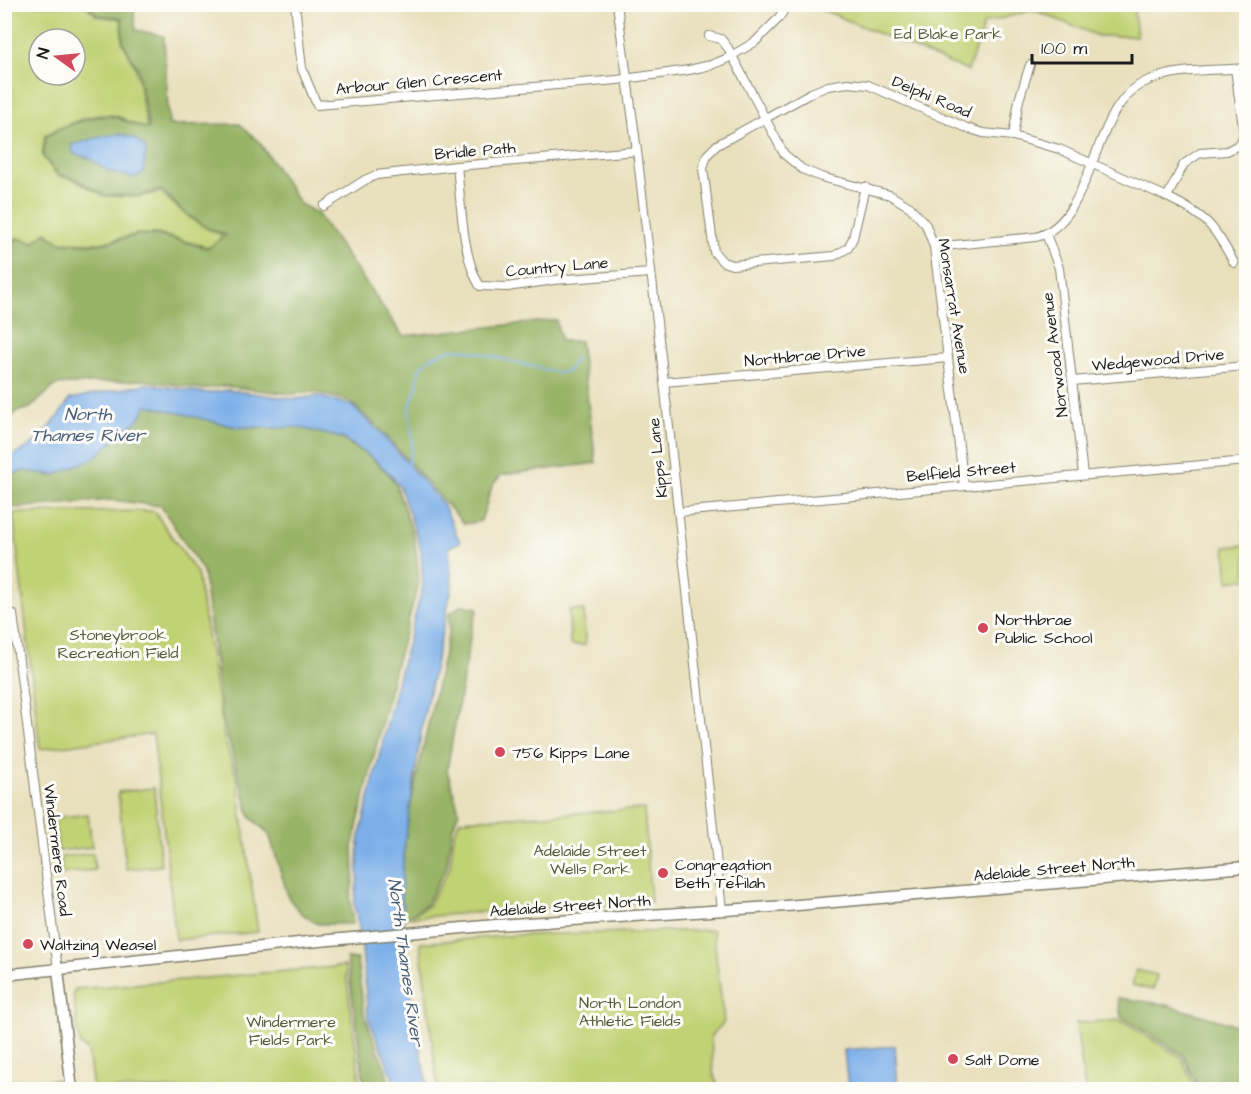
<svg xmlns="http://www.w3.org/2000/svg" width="1251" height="1094" font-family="'Architects Daughter',sans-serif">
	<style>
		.green { fill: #c1d275; stroke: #6e7748; stroke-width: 1.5; fill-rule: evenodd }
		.forest { fill: #98b466; stroke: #5a6841; stroke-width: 1.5 }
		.water { fill: #7cafe9; stroke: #4c6682; stroke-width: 1.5 }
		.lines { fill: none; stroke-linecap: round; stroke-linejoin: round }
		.stream { stroke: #7cafe9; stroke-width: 2 }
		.minor-casing { stroke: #827e6c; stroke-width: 10 }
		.major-casing { stroke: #827e6c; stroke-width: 13 }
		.minor { stroke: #fff; stroke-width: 8 }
		.major { stroke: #fff; stroke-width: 10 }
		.poi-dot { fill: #d1495b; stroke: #fdfcf7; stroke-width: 2 }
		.labels { text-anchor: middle; stroke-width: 6; stroke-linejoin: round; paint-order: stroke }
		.park-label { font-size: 16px; fill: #565c3b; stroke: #fdfcf7 }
		.street-label { font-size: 16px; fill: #1c1c1c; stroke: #fdfcf7 }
		.poi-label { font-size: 16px; fill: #1c1c1c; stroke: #fdfcf7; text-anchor: start }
		.water-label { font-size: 18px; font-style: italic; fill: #475e78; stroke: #fdfcf7 }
	</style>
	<rect width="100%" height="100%" fill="#fdfcf7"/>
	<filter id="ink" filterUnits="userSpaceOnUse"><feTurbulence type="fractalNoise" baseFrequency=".0167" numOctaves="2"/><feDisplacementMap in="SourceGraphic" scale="12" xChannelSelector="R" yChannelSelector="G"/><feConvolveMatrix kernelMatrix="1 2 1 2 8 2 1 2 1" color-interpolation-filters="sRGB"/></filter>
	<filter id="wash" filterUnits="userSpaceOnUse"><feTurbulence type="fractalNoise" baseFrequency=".008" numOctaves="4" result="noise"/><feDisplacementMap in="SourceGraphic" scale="24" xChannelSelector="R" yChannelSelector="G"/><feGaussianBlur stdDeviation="1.35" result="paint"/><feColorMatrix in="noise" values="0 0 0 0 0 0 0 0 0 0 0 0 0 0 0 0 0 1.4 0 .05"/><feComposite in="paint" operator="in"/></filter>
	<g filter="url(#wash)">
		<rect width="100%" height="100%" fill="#e9e0bd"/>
		<g class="green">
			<path d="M 5,5 L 85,5 L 97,16 L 121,19 L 122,41 L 136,69 L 147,128 C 136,126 129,121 120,117 C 98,109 65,125 45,135 L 42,156 L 58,176 L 75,180 L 104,196 L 138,197 L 161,192 C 179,210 197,226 222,235 L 215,245 L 208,247 L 158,234 L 138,234 L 101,243 L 61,242 L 46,232 L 33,242 L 19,238 L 5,240 ZM 39,39 L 75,39 L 75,75 L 39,75 Z"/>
			<polygon points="811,5 1133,5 1137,36 1098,36 1034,10 984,23 968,71"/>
			<polygon points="154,511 197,573 225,742 237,779 258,932 176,940 153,734 40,749 13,513"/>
			<polygon points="1244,521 1246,521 1246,579 1228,581 1225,547 1246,545"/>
			<polygon points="569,610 584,610 585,645 570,645"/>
			<polygon points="154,788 161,866 126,869 118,792"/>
			<polygon points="644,809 651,902 479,912 410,918 428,906 450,867 454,834 460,820"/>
			<polygon points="88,814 92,847 58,851 54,818"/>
			<polygon points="93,853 95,870 62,874 61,857"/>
			<polygon points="713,930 724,1022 711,1036 713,1072 719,1089 438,1089 420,943 519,935"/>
			<polygon points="345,966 361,1089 93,1089 88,1050 80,1045 73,995 75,989"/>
			<polygon points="1136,970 1157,975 1153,990 1132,985"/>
			<polygon points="1120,1020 1181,1057 1196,1089 1085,1089 1076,1023"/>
			<polygon points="5,1073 6,1081 60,1080 61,1089 5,1089"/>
		</g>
		<g class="forest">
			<path d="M 87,5 L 133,5 L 136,30 L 164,36 L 169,125 L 240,124 L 260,143 L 300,204 L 317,213 L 403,336 L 556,320 L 561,341 L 580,341 L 596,463 L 501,475 L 492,486 L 481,521 L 464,524 L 379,428 L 349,401 L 315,392 L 291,394 L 224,386 L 203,389 L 143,380 L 56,385 L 30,408 L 16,412 L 5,426 L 5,241 L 20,239 L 33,243 L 45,233 L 60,243 L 102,244 L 138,235 L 158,235 L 208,248 L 226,235 L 207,228 L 181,210 L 162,190 L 137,196 L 104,195 L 76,179 L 59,175 L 43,156 L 46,136 C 66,126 95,112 118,118 C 129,122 136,127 149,129 L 138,69 L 123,42 L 122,18 L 98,15 Z"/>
			<polygon points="143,403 293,425 338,436 369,456 387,472 396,485 413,534 416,550 419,583 394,671 357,827 353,846 354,875 350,899 353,924 317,924 300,912 289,899 269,834 250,817 223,721 203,571 161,506 111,500 13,508 8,473 22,469 52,476 92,458 142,415"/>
			<polygon points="462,605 478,608 472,627 447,770 459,811 452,830 447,866 426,905 400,922 399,890 403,839 449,630 449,614"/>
			<polygon points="347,959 357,959 364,1014 384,1065 391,1089 365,1089"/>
			<polygon points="1118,998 1163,1004 1246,1028 1246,1089 1199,1089 1183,1055 1121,1017"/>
		</g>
		<g class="water">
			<polygon points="121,134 134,138 146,148 144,172 135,178 108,171 89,158 74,154 71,145 108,135"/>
			<path d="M 146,384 L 207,393 L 228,390 L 295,399 L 318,396 L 351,405 L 380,432 L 443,504 L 460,542 L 449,547 L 452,587 L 423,720 L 405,842 L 401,893 L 412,1006 L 428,1089 L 396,1089 L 389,1067 L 368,1017 L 361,938 L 354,903 L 358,878 L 358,850 L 361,831 L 399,675 L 423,586 L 421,552 L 417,536 L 400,487 L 391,475 L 373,458 L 342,438 L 296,427 L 280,428 L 236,427 L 147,405 L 140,418 L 94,458 L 55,475 L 24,471 L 5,476 L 4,459 C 38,447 51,428 70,399 Z"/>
			<polygon points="895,1046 898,1089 848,1089 844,1050"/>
		</g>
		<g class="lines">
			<polyline class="stream" points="408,465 413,442 409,410 417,386 419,369 432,357 451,349 467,350 558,373 568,371 576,357"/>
		</g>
	</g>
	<g filter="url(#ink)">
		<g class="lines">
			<defs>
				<g id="minor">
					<polyline points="295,4 302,69 317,105 617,80 689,70 711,65 726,59 755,42 778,19 788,4"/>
					<polyline points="617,4 637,151 664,382 722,910"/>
					<polyline points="709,36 721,39 728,48 784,154 802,169 821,177 890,195 910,207 926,225 934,247 964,486"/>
					<polyline points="1013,136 1019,100 1030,65"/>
					<path d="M 457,166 C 461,200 462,258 480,286 L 507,287 L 554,280 L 651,273"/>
					<polyline points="865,187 853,238 848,248 834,256 732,265 723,262 714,252 703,168 707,155 717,145 811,93 828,86 848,83 868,85 967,128 983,133 1013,136 1059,149 1167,197 1184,164 1200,153 1227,151 1240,144 1244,134 1235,69"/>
					<path d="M 1167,197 C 1206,216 1214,225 1234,263"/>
					<polyline points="324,206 365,180 376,175 457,166 637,151"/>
					<polyline points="1046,234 1059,268 1083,475"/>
					<path d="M 934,247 L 1036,237 C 1097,220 1089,106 1147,81 C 1177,68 1214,71 1246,68"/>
					<polyline points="1072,381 1246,366"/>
					<polyline points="664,382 948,358"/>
					<polyline points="678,512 1246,461"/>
					<polyline points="13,614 58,970"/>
				</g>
				<g id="major">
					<polyline points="58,970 72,1090"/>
					<polyline points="4,975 308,942 496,925 786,906 1246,867"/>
				</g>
			</defs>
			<use href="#minor" class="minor-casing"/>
			<use href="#major" class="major-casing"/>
			<use href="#minor" class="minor"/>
			<use href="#major" class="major"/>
		</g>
	</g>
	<g class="poi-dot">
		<circle cx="983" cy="628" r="6"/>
		<circle cx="500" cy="752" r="6"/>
		<circle cx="663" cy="873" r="6"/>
		<circle cx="28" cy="944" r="6"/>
		<circle cx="953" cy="1059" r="6"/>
	</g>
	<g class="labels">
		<g class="park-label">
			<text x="948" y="39">Ed Blake Park</text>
			<text x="118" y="640">Stoneybrook<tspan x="118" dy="18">Recreation Field</tspan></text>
			<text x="590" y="856">Adelaide Street<tspan x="590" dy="18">Wells Park</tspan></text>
			<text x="630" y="1008">North London<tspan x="630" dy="18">Athletic Fields</tspan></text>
			<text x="291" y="1027">Windermere<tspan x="291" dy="18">Fields Park</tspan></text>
		</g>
		<g class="street-label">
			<text transform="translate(419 81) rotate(-5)" y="6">Arbour Glen Crescent</text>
			<text transform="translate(932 96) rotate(23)" y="6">Delphi Road</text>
			<text transform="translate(475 150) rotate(-5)" y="6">Bridle Path</text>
			<text transform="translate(557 266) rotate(-5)" y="6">Country Lane</text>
			<text transform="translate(955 306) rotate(81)" y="6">Monsarrat Avenue</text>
			<text transform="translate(805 355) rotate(-5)" y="6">Northbrae Drive</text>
			<text transform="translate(1054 355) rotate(-97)" y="6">Norwood Avenue</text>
			<text transform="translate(1158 359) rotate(-5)" y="6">Wedgewood Drive</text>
			<text transform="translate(657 458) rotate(-96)" y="6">Kipps Lane</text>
			<text transform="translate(961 471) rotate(-5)" y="6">Belfield Street</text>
			<text transform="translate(58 850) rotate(83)" y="6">Windermere Road</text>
			<text transform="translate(1054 868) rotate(-5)" y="6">Adelaide Street North</text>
			<text transform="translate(570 905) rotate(-4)" y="6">Adelaide Street North</text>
		</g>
		<g class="poi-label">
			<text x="995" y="625">Northbrae<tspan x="995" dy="18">Public School</tspan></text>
			<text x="512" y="758">756 Kipps Lane</text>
			<text x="675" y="870">Congregation<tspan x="675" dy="18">Beth Tefilah</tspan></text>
			<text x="40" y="950">Waltzing Weasel</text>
			<text x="965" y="1065">Salt Dome</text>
		</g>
		<g class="water-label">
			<text x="88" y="420">North<tspan x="88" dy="21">Thames River</tspan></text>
			<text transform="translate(406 962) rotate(82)" y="6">North Thames River</text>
		</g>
	</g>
	<rect width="1251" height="1094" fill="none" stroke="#fdfcf7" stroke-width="24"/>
	<g transform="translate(57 57) rotate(285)"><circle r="28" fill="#fdfcf7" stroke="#a3a29f" stroke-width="1.5"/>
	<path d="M0-4.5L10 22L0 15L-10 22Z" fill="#d1495b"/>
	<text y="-9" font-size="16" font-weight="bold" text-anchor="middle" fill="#1c1c1c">N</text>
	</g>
	<path d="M1032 54v9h100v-9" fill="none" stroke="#1c1c1c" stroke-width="3"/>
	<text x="1041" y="54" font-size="18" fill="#1c1c1c" stroke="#fdfcf7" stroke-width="4.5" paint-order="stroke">100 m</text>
</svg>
